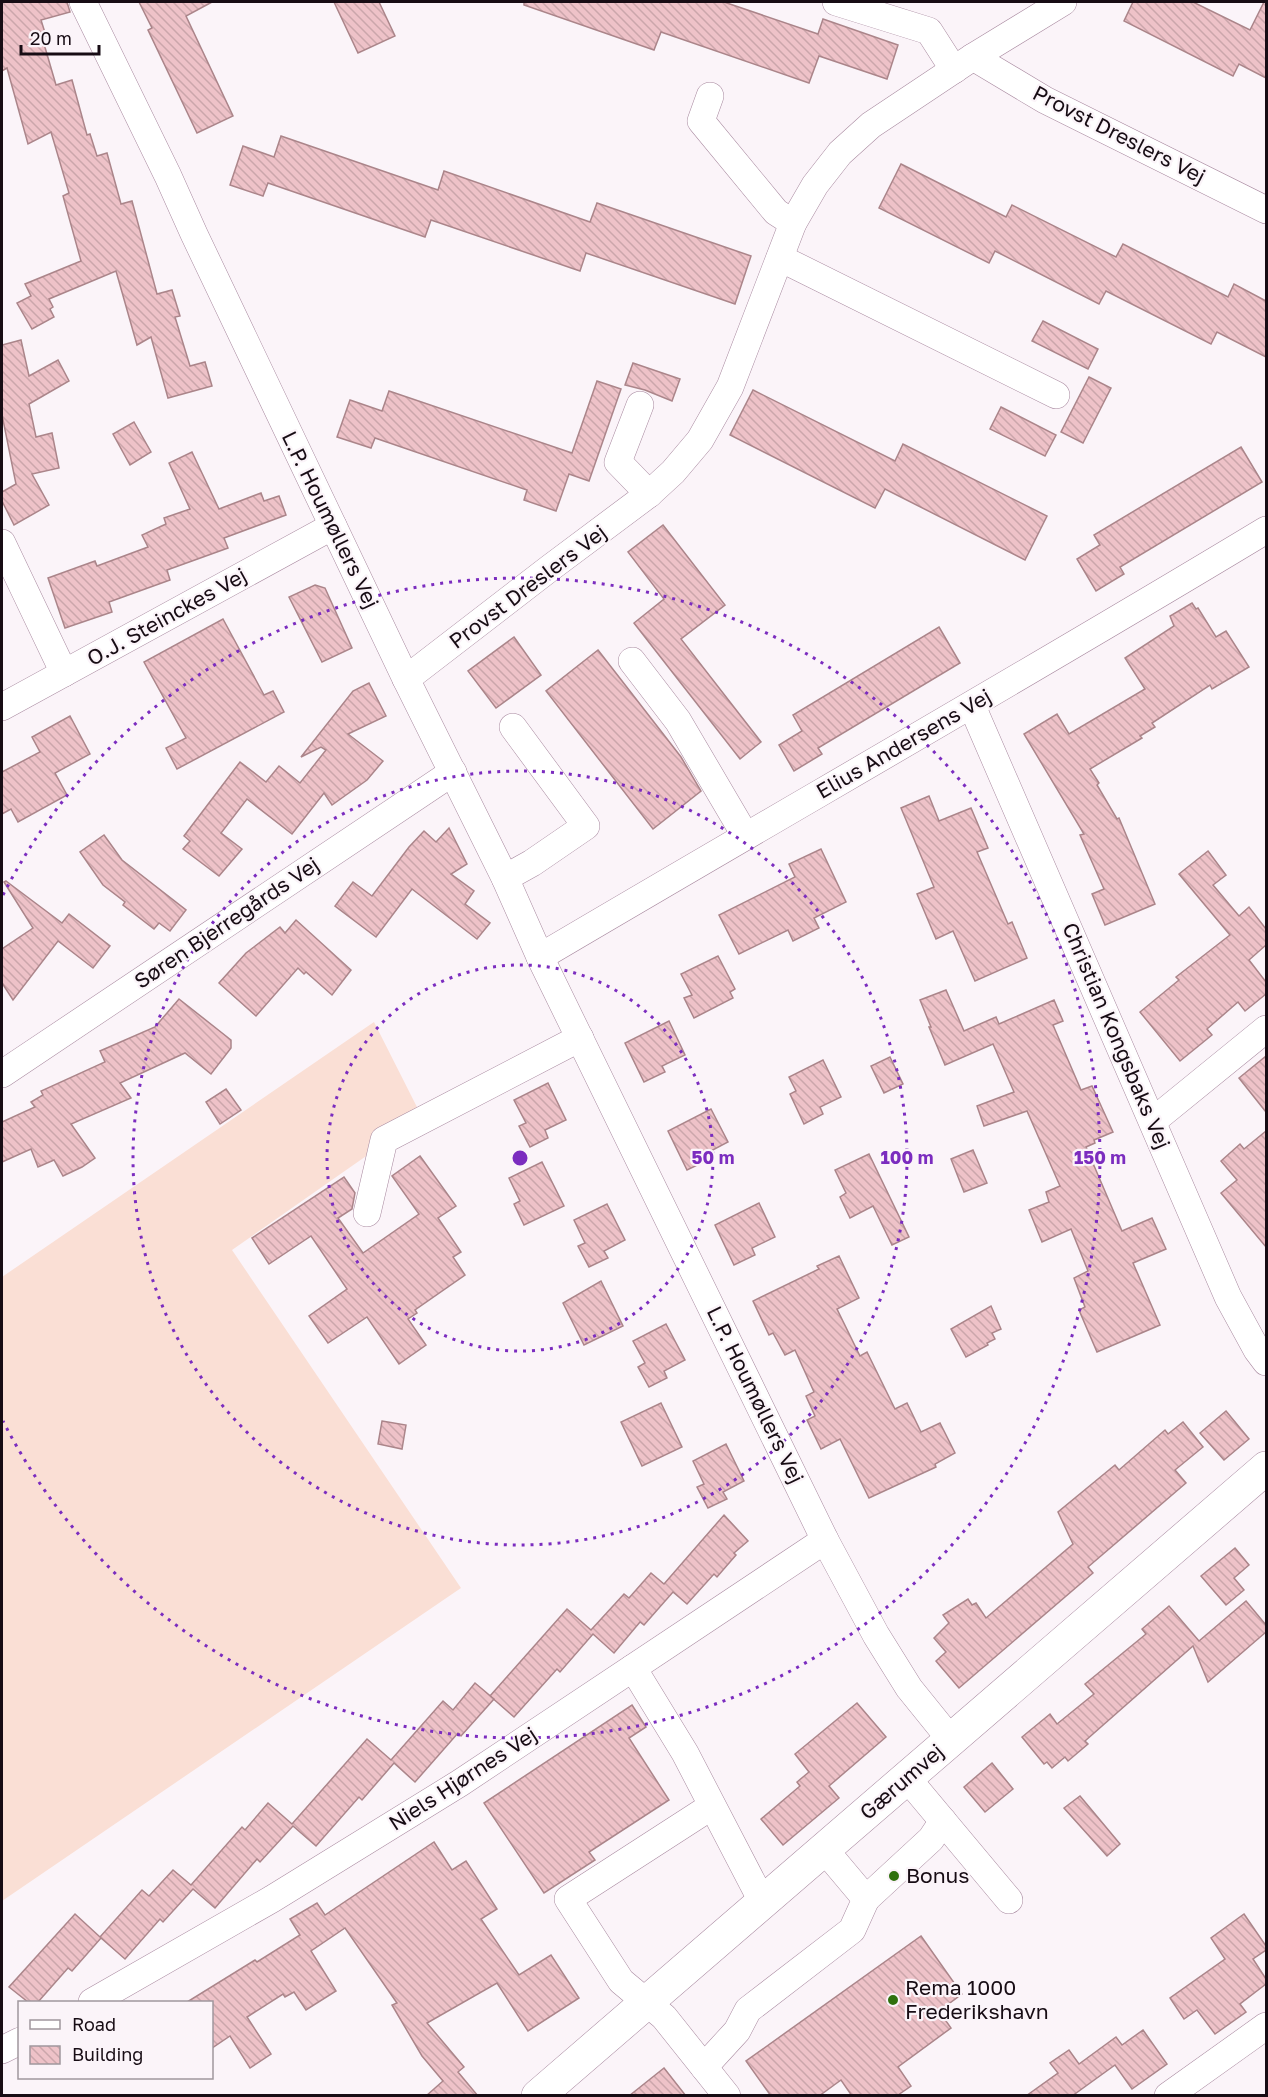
<svg xmlns="http://www.w3.org/2000/svg" width="1268" height="2097" font-family="'Golos Text',sans-serif">
	<style>
		.pitch { fill: #fadfd5 }
		.building { fill: url(#building-back-hatch); stroke: #ab858a; stroke-width: 1.5 }
		.lines { fill: none; stroke-linecap: round; stroke-linejoin: round }
		.minor-casing { stroke: #a98aa0; stroke-width: 28 }
		.major-casing { stroke: #a98aa0; stroke-width: 34 }
		.minor { stroke: #fff; stroke-width: 27 }
		.major { stroke: #fff; stroke-width: 33 }
		.ring { fill: none; stroke: #7b2cbf; stroke-width: 3; stroke-dasharray: 3 6 }
		.poi-dot { fill: #2f710e; stroke: #fbf4f9; stroke-width: 2 }
		.labels { text-anchor: middle; stroke-width: 4.5; stroke-linejoin: round; paint-order: stroke }
		.street-label { font-size: 21px; fill: #170c14; stroke: #fbf4f9 }
		.poi-label { font-size: 21px; fill: #170c14; stroke: #fbf4f9; text-anchor: start }
		.centre { fill: #7b2cbf; stroke: #fbf4f9; stroke-width: 3 }
		.ring-label { font-size: 18px; text-anchor: middle; font-weight: bold; fill: #7b2cbf; stroke: #fbf4f9; stroke-width: 4.5; stroke-linejoin: round; paint-order: stroke }
	</style>
	<defs>
		<pattern id="building-back-hatch" width="6" height="6" patternUnits="userSpaceOnUse" patternTransform="scale(1.5)"><rect width="6" height="6" fill="#eec2c8"/><path d="M-1 5l2 2M0 0l6 6M5-1l2 2" fill="none" stroke="#cba6ab"/></pattern>
	</defs>
	<rect width="100%" height="100%" fill="#fbf4f9"/>
	<polygon class="pitch" points="374,1022 422,1117 232,1250 461,1588 2,1901 2,1277"/>
	<g class="building">
		<polygon points="2,2 67,2 70,12 41,20 46,36 42,37 56,85 72,80 87,135 90,134 97,156 107,153 121,204 132,201 157,294 172,290 180,316 175,317 190,366 205,362 212,386 168,398 151,337 137,345 116,271 49,299 53,307 50,309 54,317 32,329 17,303 31,296 25,284 81,261 63,196 69,193 51,132 28,144 7,68 2,71"/>
		<polygon points="139,2 212,2 186,16 233,116 197,133 148,30 152,28"/>
		<polygon points="334,2 379,2 395,36 358,53"/>
		<polygon points="524,2 724,2 818,34 823,19 898,45 887,79 819,56 809,83 661,32 654,50 524,5"/>
		<polygon points="1133,2 1193,2 1250,30 1264,2 1266,2 1266,78 1239,64 1233,76 1124,21"/>
		<polygon points="281,136 438,190 444,171 590,222 597,203 751,256 735,304 586,253 580,271 431,220 425,237 268,183 263,196 230,185 243,146 274,157"/>
		<polygon points="901,164 1006,217 1012,205 1116,257 1123,244 1228,297 1234,284 1266,301 1266,357 1217,332 1211,344 1106,291 1099,304 995,251 989,263 879,208"/>
		<polygon points="1043,321 1098,349 1088,369 1032,341"/>
		<polygon points="21,340 29,376 58,360 69,381 29,404 36,437 52,433 59,468 32,474 49,505 14,525 2,501 2,492 16,484 2,415 2,345"/>
		<polygon points="633,363 680,379 672,401 645,390 625,385"/>
		<polygon points="1089,377 1111,388 1083,443 1061,432"/>
		<polygon points="597,381 621,389 589,481 569,474 556,511 524,500 527,490 375,438 371,448 337,437 350,400 382,411 389,391 572,453"/>
		<polygon points="753,390 895,461 903,444 1047,516 1025,560 885,489 875,508 730,435"/>
		<polygon points="1001,407 1056,435 1045,456 990,429"/>
		<polygon points="134,422 151,452 130,465 113,434"/>
		<polygon points="1241,447 1262,482 1120,567 1124,574 1096,591 1077,559 1100,545 1094,535"/>
		<polygon points="192,452 219,509 261,493 264,501 279,496 286,515 224,538 228,548 167,570 170,580 109,602 112,612 65,628 48,578 95,561 97,566 148,547 142,535 166,524 164,518 190,509 169,463"/>
		<polygon points="663,525 725,605 681,639 761,742 740,759 634,623 664,599 628,552"/>
		<polygon points="315,585 325,588 352,648 322,662 289,597"/>
		<polygon points="1192,603 1196,609 1198,608 1216,637 1226,631 1249,667 1212,689 1210,685 1152,723 1155,727 1140,736 1142,738 1090,769 1099,783 1097,785 1117,819 1119,818 1155,904 1105,925 1092,894 1104,889 1080,835 1084,834 1024,734 1057,714 1069,734 1145,689 1125,658 1174,626 1170,616"/>
		<polygon points="223,619 264,695 273,691 284,712 177,769 166,748 186,738 144,662"/>
		<polygon points="939,627 960,663 818,748 822,754 794,771 779,745 802,731 793,715"/>
		<polygon points="514,637 541,675 496,708 468,671"/>
		<polygon points="598,650 681,757 701,791 653,829 546,691"/>
		<polygon points="369,683 386,716 348,734 383,761 367,780 332,805 324,793 292,834 247,799 221,833 242,849 219,876 183,849 190,841 184,836 240,762 266,782 279,766 300,783 326,750 321,747 301,757 353,691"/>
		<polygon points="70,716 90,754 55,773 67,795 18,822 11,809 2,814 2,772 40,752 32,737"/>
		<polygon points="929,796 939,821 971,808 988,848 977,852 1008,924 1012,922 1027,958 975,981 953,931 936,939 917,894 934,887 901,808"/>
		<polygon points="449,828 467,864 451,874 474,891 465,904 490,923 477,939 412,889 376,937 335,906 353,882 372,896 409,847 424,831 436,842"/>
		<polygon points="104,835 122,860 186,910 170,931 159,923 154,929 123,905 125,902 103,885 80,852"/>
		<polygon points="821,849 846,902 814,918 819,928 793,941 788,930 739,954 719,915 795,877 789,864"/>
		<polygon points="1208,851 1226,875 1213,885 1239,916 1249,907 1266,929 1266,945 1249,960 1266,982 1266,994 1245,1011 1238,1002 1207,1029 1212,1035 1180,1061 1140,1012 1179,980 1176,977 1230,935 1179,874"/>
		<polygon points="6,881 62,923 69,914 110,946 93,968 58,941 13,1000 2,983 2,949 33,928 4,882"/>
		<polygon points="296,920 351,970 332,995 306,972 304,974 298,968 256,1016 219,983 246,953 280,927 285,933"/>
		<polygon points="718,956 735,989 730,992 733,998 694,1018 684,998 692,995 681,974"/>
		<polygon points="946,990 964,1031 996,1017 999,1024 1054,1000 1063,1021 1053,1025 1081,1090 1092,1086 1113,1132 1094,1140 1095,1143 1086,1147 1122,1231 1152,1218 1166,1249 1133,1263 1160,1325 1097,1352 1079,1310 1085,1307 1074,1278 1088,1271 1071,1229 1042,1242 1029,1210 1049,1202 1046,1192 1060,1186 1027,1111 984,1126 977,1106 1014,1092 993,1044 945,1065 929,1027 931,1027 920,1000"/>
		<polygon points="179,999 231,1040 231,1048 211,1074 185,1053 120,1083 131,1098 71,1124 95,1158 82,1167 63,1176 54,1160 38,1167 31,1149 2,1162 2,1122 35,1107 31,1102 43,1095 41,1091 105,1062 100,1051 155,1027"/>
		<polygon points="669,1021 685,1055 662,1066 665,1072 644,1082 625,1043"/>
		<polygon points="1266,1056 1266,1112 1239,1078"/>
		<polygon points="890,1057 903,1084 884,1093 871,1066"/>
		<polygon points="823,1060 841,1097 820,1107 823,1114 804,1124 790,1094 796,1091 789,1077"/>
		<polygon points="548,1083 566,1120 545,1130 548,1138 530,1147 519,1126 526,1123 514,1100"/>
		<polygon points="226,1089 241,1110 220,1124 206,1102"/>
		<polygon points="711,1109 728,1142 705,1154 708,1160 687,1170 668,1131"/>
		<polygon points="1266,1131 1266,1247 1221,1193 1237,1180 1221,1161 1240,1144 1244,1149"/>
		<polygon points="973,1150 987,1183 964,1192 951,1159"/>
		<polygon points="869,1154 909,1237 892,1245 873,1206 850,1218 840,1197 846,1193 835,1170"/>
		<polygon points="420,1156 456,1206 438,1218 461,1252 453,1257 465,1275 415,1310 417,1313 408,1319 426,1345 399,1364 367,1317 328,1343 309,1316 347,1289 311,1236 269,1264 252,1238 344,1177 355,1193 352,1209 338,1218 363,1253 419,1214 392,1176"/>
		<polygon points="542,1162 564,1206 524,1225 514,1204 520,1201 509,1178"/>
		<polygon points="759,1203 775,1237 752,1248 755,1255 734,1265 715,1225"/>
		<polygon points="607,1204 625,1240 604,1251 608,1258 589,1267 578,1246 585,1243 574,1220"/>
		<polygon points="839,1256 859,1298 837,1309 860,1356 867,1352 895,1409 907,1403 921,1432 940,1423 955,1453 935,1464 936,1467 869,1498 840,1439 821,1449 807,1420 815,1416 806,1396 814,1392 795,1350 785,1355 773,1333 769,1335 753,1301 819,1269 817,1266"/>
		<polygon points="601,1281 623,1326 584,1345 563,1303"/>
		<polygon points="991,1306 1001,1329 992,1333 995,1339 987,1343 988,1345 966,1357 951,1329"/>
		<polygon points="666,1324 685,1360 664,1371 667,1378 649,1387 638,1367 645,1363 633,1341"/>
		<polygon points="661,1403 682,1447 642,1466 621,1422"/>
		<polygon points="1226,1411 1249,1439 1224,1460 1200,1433"/>
		<polygon points="382,1421 406,1425 402,1449 378,1444"/>
		<polygon points="1183,1422 1203,1447 1175,1470 1186,1483 1088,1567 1093,1573 959,1688 936,1661 946,1652 934,1638 949,1623 943,1615 968,1599 972,1605 976,1603 986,1618 1073,1544 1058,1512 1115,1465 1119,1470 1165,1430 1168,1434"/>
		<polygon points="726,1444 744,1481 723,1492 727,1499 708,1508 697,1487 704,1484 693,1461"/>
		<polygon points="724,1515 748,1541 734,1553 736,1555 717,1577 714,1574 687,1604 673,1592 644,1625 640,1622 614,1653 593,1634 560,1672 557,1669 514,1717 490,1696 567,1609 591,1630 624,1594 629,1598 651,1573 664,1584"/>
		<polygon points="1235,1548 1249,1565 1234,1578 1244,1590 1226,1605 1201,1576"/>
		<polygon points="1246,1601 1266,1625 1266,1632 1208,1682 1193,1646 1085,1741 1088,1744 1068,1761 1065,1757 1052,1768 1047,1762 1044,1764 1022,1737 1050,1714 1057,1724 1094,1694 1085,1684 1146,1634 1142,1629 1169,1606 1199,1641"/>
		<polygon points="475,1683 494,1699 461,1736 458,1733 415,1782 394,1763 362,1800 359,1797 316,1846 293,1826 260,1862 257,1859 215,1908 193,1889 163,1922 160,1919 125,1959 101,1938 72,1971 68,1968 38,2002 28,2002 9,1987 75,1914 100,1937 142,1890 149,1896 173,1870 191,1885 242,1827 245,1830 268,1803 292,1824 367,1739 391,1760 443,1701 453,1710"/>
		<polygon points="857,1703 886,1737 829,1786 839,1798 783,1845 761,1819 800,1786 797,1782 809,1772 795,1754"/>
		<polygon points="632,1705 646,1727 629,1738 669,1800 589,1852 595,1860 544,1893 484,1803"/>
		<polygon points="992,1763 1013,1789 985,1812 964,1787"/>
		<polygon points="1080,1796 1120,1844 1107,1856 1064,1808"/>
		<polygon points="434,1842 452,1870 466,1861 497,1909 481,1919 519,1975 551,1955 579,1998 528,2031 497,1983 427,2023 464,2067 458,2072 478,2096 426,2096 443,2081 422,2056 392,2005 397,2003 345,1928 311,1951 336,1991 306,2010 294,1992 285,1997 283,1994 247,2017 271,2054 250,2068 230,2036 212,2048 212,2002 187,2002 255,1960 257,1962 300,1935 290,1919 317,1903 325,1915"/>
		<polygon points="1244,1914 1266,1946 1266,1950 1253,1959 1266,1979 1266,1984 1240,2004 1246,2012 1215,2034 1197,2010 1184,2019 1170,1998 1225,1959 1211,1938"/>
		<polygon points="921,1936 962,1994 939,2011 951,2028 898,2067 911,2086 898,2095 852,2096 841,2080 819,2096 771,2096 746,2061"/>
		<polygon points="1143,2030 1167,2064 1132,2089 1115,2065 1072,2096 1026,2096 1058,2073 1050,2063 1069,2050 1079,2064 1116,2037 1122,2045"/>
		<polygon points="664,2068 686,2096 629,2096"/>
	</g>
	<g class="lines">
		<defs>
			<g id="minor">
				<polyline points="83,2 168,176 194,234 406,679 505,878 540,957 825,1540 876,1635 909,1688 951,1740"/>
				<polyline points="836,2 929,31 954,70"/>
				<polyline points="973,57 1045,100 1266,210"/>
				<polyline points="710,96 701,121 776,212 793,223"/>
				<polyline points="780,258 1056,395"/>
				<polyline points="640,405 618,462 649,494"/>
				<polyline points="2,543 64,673"/>
				<polyline points="632,661 678,721 745,835"/>
				<polyline points="406,679 550,568 649,494 673,472 700,440 730,387 793,223 815,185 840,153 871,125 973,57 1063,2"/>
				<polyline points="972,706 1228,1297 1257,1350 1266,1362"/>
				<polyline points="2,707 333,526"/>
				<polyline points="505,878 532,863 586,826 513,727"/>
				<path d="M 540,957 C 782,814 1026,675 1266,530"/>
				<polyline points="2,1074 453,772"/>
				<polyline points="1153,1121 1266,1029"/>
				<polyline points="367,1213 384,1140 580,1038"/>
				<polyline points="633,1668 685,1753 763,1903"/>
				<polyline points="907,1778 1009,1900"/>
				<polyline points="712,1806 568,1899 621,1981 664,2017 727,2096"/>
				<polyline points="866,1899 931,1839 943,1821"/>
				<polyline points="92,2002 272,1899 460,1783 825,1540"/>
				<polyline points="2,2050 20,2041"/>
				<polyline points="704,2067 737,2031 748,2010 852,1930 866,1899 824,1849"/>
				<polyline points="1168,2096 1266,2026"/>
			</g>
			<polyline id="major" points="538,2096 1266,1468"/>
		</defs>
		<use href="#minor" class="minor-casing"/>
		<use href="#major" class="major-casing"/>
		<use href="#minor" class="minor"/>
		<use href="#major" class="major"/>
	</g>
	<g class="ring">
		<circle cx="520" cy="1158" r="193"/>
		<circle cx="520" cy="1158" r="387"/>
		<path d="M3 895A580 580 0 1 1 3 1421"/>
	</g>
	<g class="poi-dot">
		<circle cx="894" cy="1876" r="6"/>
		<circle cx="893" cy="2000" r="6"/>
	</g>
	<g class="labels">
		<g class="street-label">
			<text transform="translate(1119 135) rotate(27)" y="7">Provst Dreslers Vej</text>
			<text transform="translate(330 520) rotate(64)" y="7">L.P. Houmøllers Vej</text>
			<text transform="translate(528 587) rotate(-37)" y="7">Provst Dreslers Vej</text>
			<text transform="translate(167 617) rotate(-29)" y="7">O.J. Steinckes Vej</text>
			<text transform="translate(904 744) rotate(-30)" y="7">Elius Andersens Vej</text>
			<text transform="translate(227 923) rotate(-34)" y="7">Søren Bjerregårds Vej</text>
			<text transform="translate(1116 1036) rotate(67)" y="7">Christian Kongsbaks Vej</text>
			<text transform="translate(755 1395) rotate(64)" y="7">L.P. Houmøllers Vej</text>
			<text transform="translate(463 1779) rotate(-33)" y="7">Niels Hjørnes Vej</text>
			<text transform="translate(902 1782) rotate(-41)" y="7">Gærumvej</text>
		</g>
		<g class="poi-label">
			<text x="906" y="1883">Bonus</text>
			<text x="905" y="1995">Rema 1000<tspan x="905" dy="24">Frederikshavn</tspan></text>
		</g>
	</g>
	<circle cx="520" cy="1158" r="9" class="centre"/>
	<g class="ring-label">
		<text x="713" y="1164">50 m</text>
		<text x="907" y="1164">100 m</text>
		<text x="1100" y="1164">150 m</text>
	</g>
	<rect width="1268" height="2097" fill="none" stroke="#170c14" stroke-width="6"/>
	<rect x="18" y="2001" width="195" height="78" fill="#fbf4f9" stroke="#a0979d" stroke-width="1.5"/>
	<rect x="30" y="2020" width="30" height="9" fill="#ffffff" stroke="#a0979d" stroke-width="1.5"/>
	<text x="72" y="2031" font-size="18" fill="#170c14">Road</text>
	<rect x="30" y="2046" width="30" height="18" fill="url(#building-back-hatch)" stroke="#a0979d" stroke-width="1.5"/>
	<text x="72" y="2061" font-size="18" fill="#170c14">Building</text>
	<path d="M21 45v9h78v-9" fill="none" stroke="#170c14" stroke-width="3"/>
	<text x="30" y="45" font-size="18" fill="#170c14" stroke="#fbf4f9" stroke-width="4.5" paint-order="stroke">20 m</text>
</svg>
